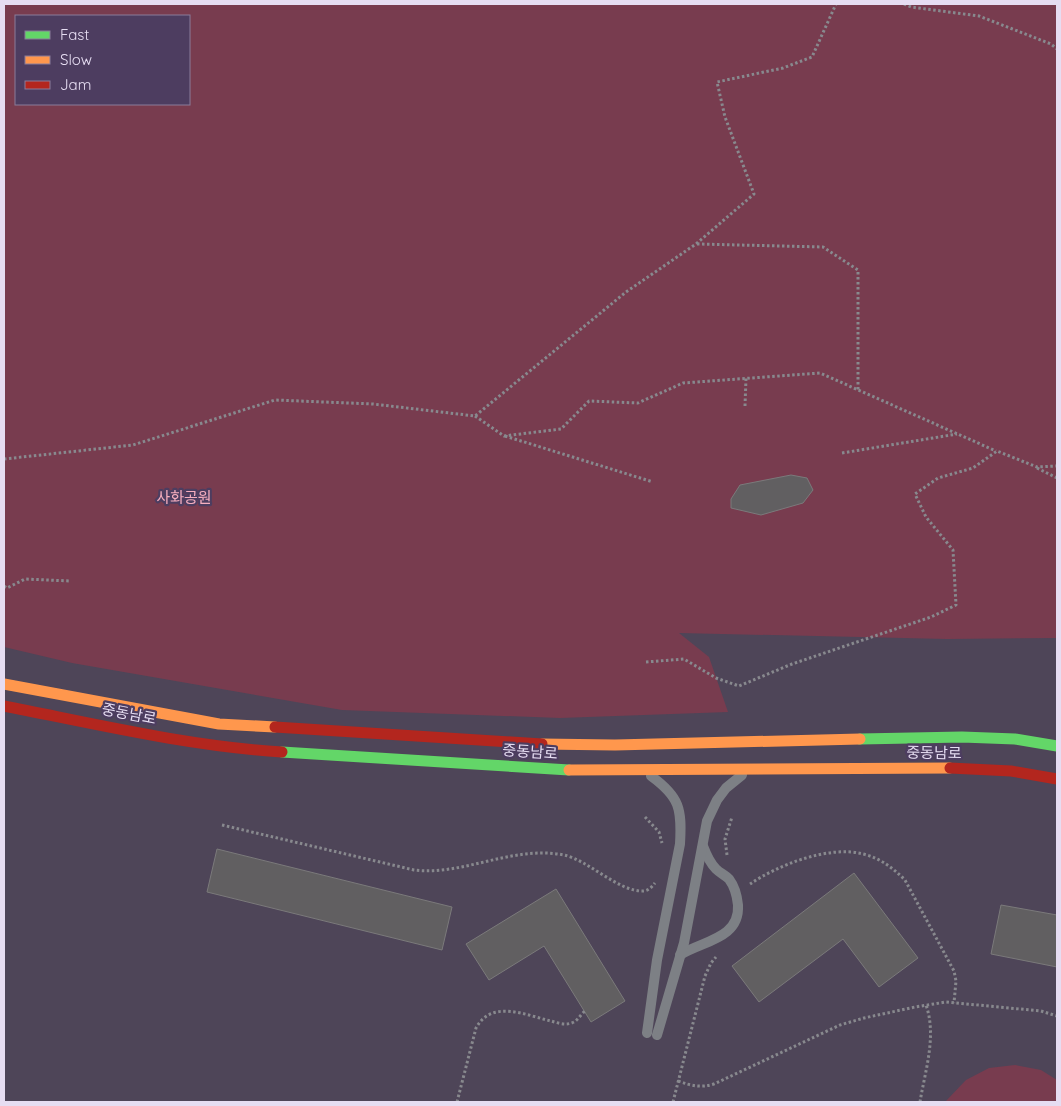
<svg xmlns="http://www.w3.org/2000/svg" width="1061" height="1106" font-family="Quicksand,'Noto Sans KR',sans-serif">
	<style>
		.green { fill: #783c4f; fill-rule: evenodd }
		.building { fill: #615f61; stroke: #7b7a7b }
		.lines { fill: none; stroke-linecap: round; stroke-linejoin: round }
		.path { stroke: #88898e; stroke-width: 3; stroke-dasharray: 2.5 2.5; stroke-linecap: butt }
		.lane { stroke: #7d8085; stroke-width: 10 }
		.fast { stroke: #63d668; stroke-width: 11 }
		.slow { stroke: #ff974d; stroke-width: 11 }
		.jam { stroke: #b3261e; stroke-width: 11 }
		.labels { text-anchor: middle; stroke-width: 4.5; stroke-linejoin: round; paint-order: stroke }
		.park-label { font-size: 15px; fill: #f6aebe; stroke: #4d3d60 }
		.street-label { font-size: 15px; fill: #e6ddf2; stroke: #4d3d60 }
	</style>
	<rect width="100%" height="100%" fill="#4e4558"/>
	<g class="green">
		<path d="M 4,4 L 1057,4 L 1057,638 L 947,639 L 679,633 L 709,657 L 728,712 L 560,718 L 342,710 L 72,663 L 4,647 ZM 16,16 L 189,16 L 189,104 L 16,104 Z"/>
		<polygon points="1015,1065 1041,1070 1057,1080 1057,1102 945,1102 966,1080 989,1068"/>
	</g>
	<g class="building">
		<polygon points="791,475 807,478 813,490 803,503 761,515 731,508 731,499 740,485"/>
		<polygon points="217,849 452,907 442,950 207,892"/>
		<polygon points="854,873 918,958 879,987 843,939 759,1002 732,966"/>
		<polygon points="556,889 625,1001 591,1022 544,946 489,980 466,944"/>
		<polygon points="1001,905 1057,915 1057,967 991,954"/>
	</g>
	<g class="lines">
		<g class="path">
			<polyline points="904,4 911,7 979,16 1051,44 1057,49"/>
			<polyline points="697,244 823,247 858,270 858,390"/>
			<polyline points="745,406 746,378"/>
			<polyline points="475,416 504,436 561,429 589,401 638,403 683,383 820,373 996,451"/>
			<polyline points="505,436 653,482"/>
			<polyline points="842,453 957,434"/>
			<polyline points="4,459 133,445 275,400 373,404 475,416 626,292 696,244 754,194 725,117 717,82 783,68 812,57 836,4"/>
			<polyline points="1037,468 1057,478"/>
			<polyline points="4,586 7,588 25,579 70,581"/>
			<polyline points="646,662 684,659 716,678 739,686 792,664 931,617 956,605 953,550 926,517 915,494 938,478 973,468 997,451 1037,467 1057,466"/>
			<polyline points="645,817 659,832 662,843"/>
			<path d="M 222,825 L 414,870 C 464,876 512,845 564,855 C 588,860 619,892 643,891 C 648,891 652,887 655,883"/>
			<polyline points="727,855 725,839 732,817"/>
			<path d="M 750,884 C 778,865 829,845 863,854 C 880,858 893,868 905,880 L 954,971 L 956,981 L 954,1003"/>
			<path d="M 678,1081 C 692,1086 701,1088 714,1084 L 840,1025 L 864,1018 L 915,1007 L 946,1002 L 1041,1011 L 1057,1016"/>
			<path d="M 457,1102 L 476,1028 C 492,999 525,1015 551,1021 C 558,1023 566,1026 574,1022 C 578,1020 581,1014 585,1011"/>
			<polyline points="673,1102 705,976 711,963 716,957"/>
			<path d="M 920,1102 C 925,1071 937,1036 926,1005"/>
		</g>
		<g class="lane">
			<path d="M 680,955 C 702,941 740,939 738,905 C 737,895 735,887 729,879 C 725,875 720,873 716,869 C 710,863 706,854 703,846"/>
			<path d="M 647,1033 L 657,960 L 680,844 C 682,809 680,797 651,776"/>
			<polyline points="657,1035 684,943 707,821 717,800 726,788 742,775"/>
		</g>
		<g class="fast">
			<polyline points="860,739 962,737 1015,739 1057,746"/>
			<polyline points="282,752 569,770"/>
		</g>
		<g class="slow">
			<polyline points="4,684 219,724 275,727"/>
			<polyline points="542,744 615,745 860,739"/>
			<polyline points="569,770 950,768"/>
		</g>
		<g class="jam">
			<path d="M 4,706 C 96,724 188,746 282,752"/>
			<polyline points="275,727 542,744"/>
			<polyline points="950,768 1011,771 1057,779"/>
		</g>
	</g>
	<g class="labels">
		<g class="park-label">
			<text x="184" y="503">사화공원</text>
		</g>
		<g class="street-label">
			<text transform="translate(129 714) rotate(11)" y="5">중동남로</text>
			<text transform="translate(530 752) rotate(4)" y="5">중동남로</text>
			<text transform="translate(934 753) rotate(1)" y="5">중동남로</text>
		</g>
	</g>
	<rect width="1061" height="1106" fill="none" stroke="#e6ddf2" stroke-width="10"/>
	<rect x="15" y="15" width="175" height="90" fill="#4d3d60" stroke="#8a7d9a"/>
	<rect x="25" y="31" width="25" height="8" fill="#63d668" stroke="#8a7d9a"/>
	<text x="60" y="40" font-size="15" fill="#e6ddf2">Fast</text>
	<rect x="25" y="56" width="25" height="8" fill="#ff974d" stroke="#8a7d9a"/>
	<text x="60" y="65" font-size="15" fill="#e6ddf2">Slow</text>
	<rect x="25" y="81" width="25" height="8" fill="#b3261e" stroke="#8a7d9a"/>
	<text x="60" y="90" font-size="15" fill="#e6ddf2">Jam</text>
</svg>
